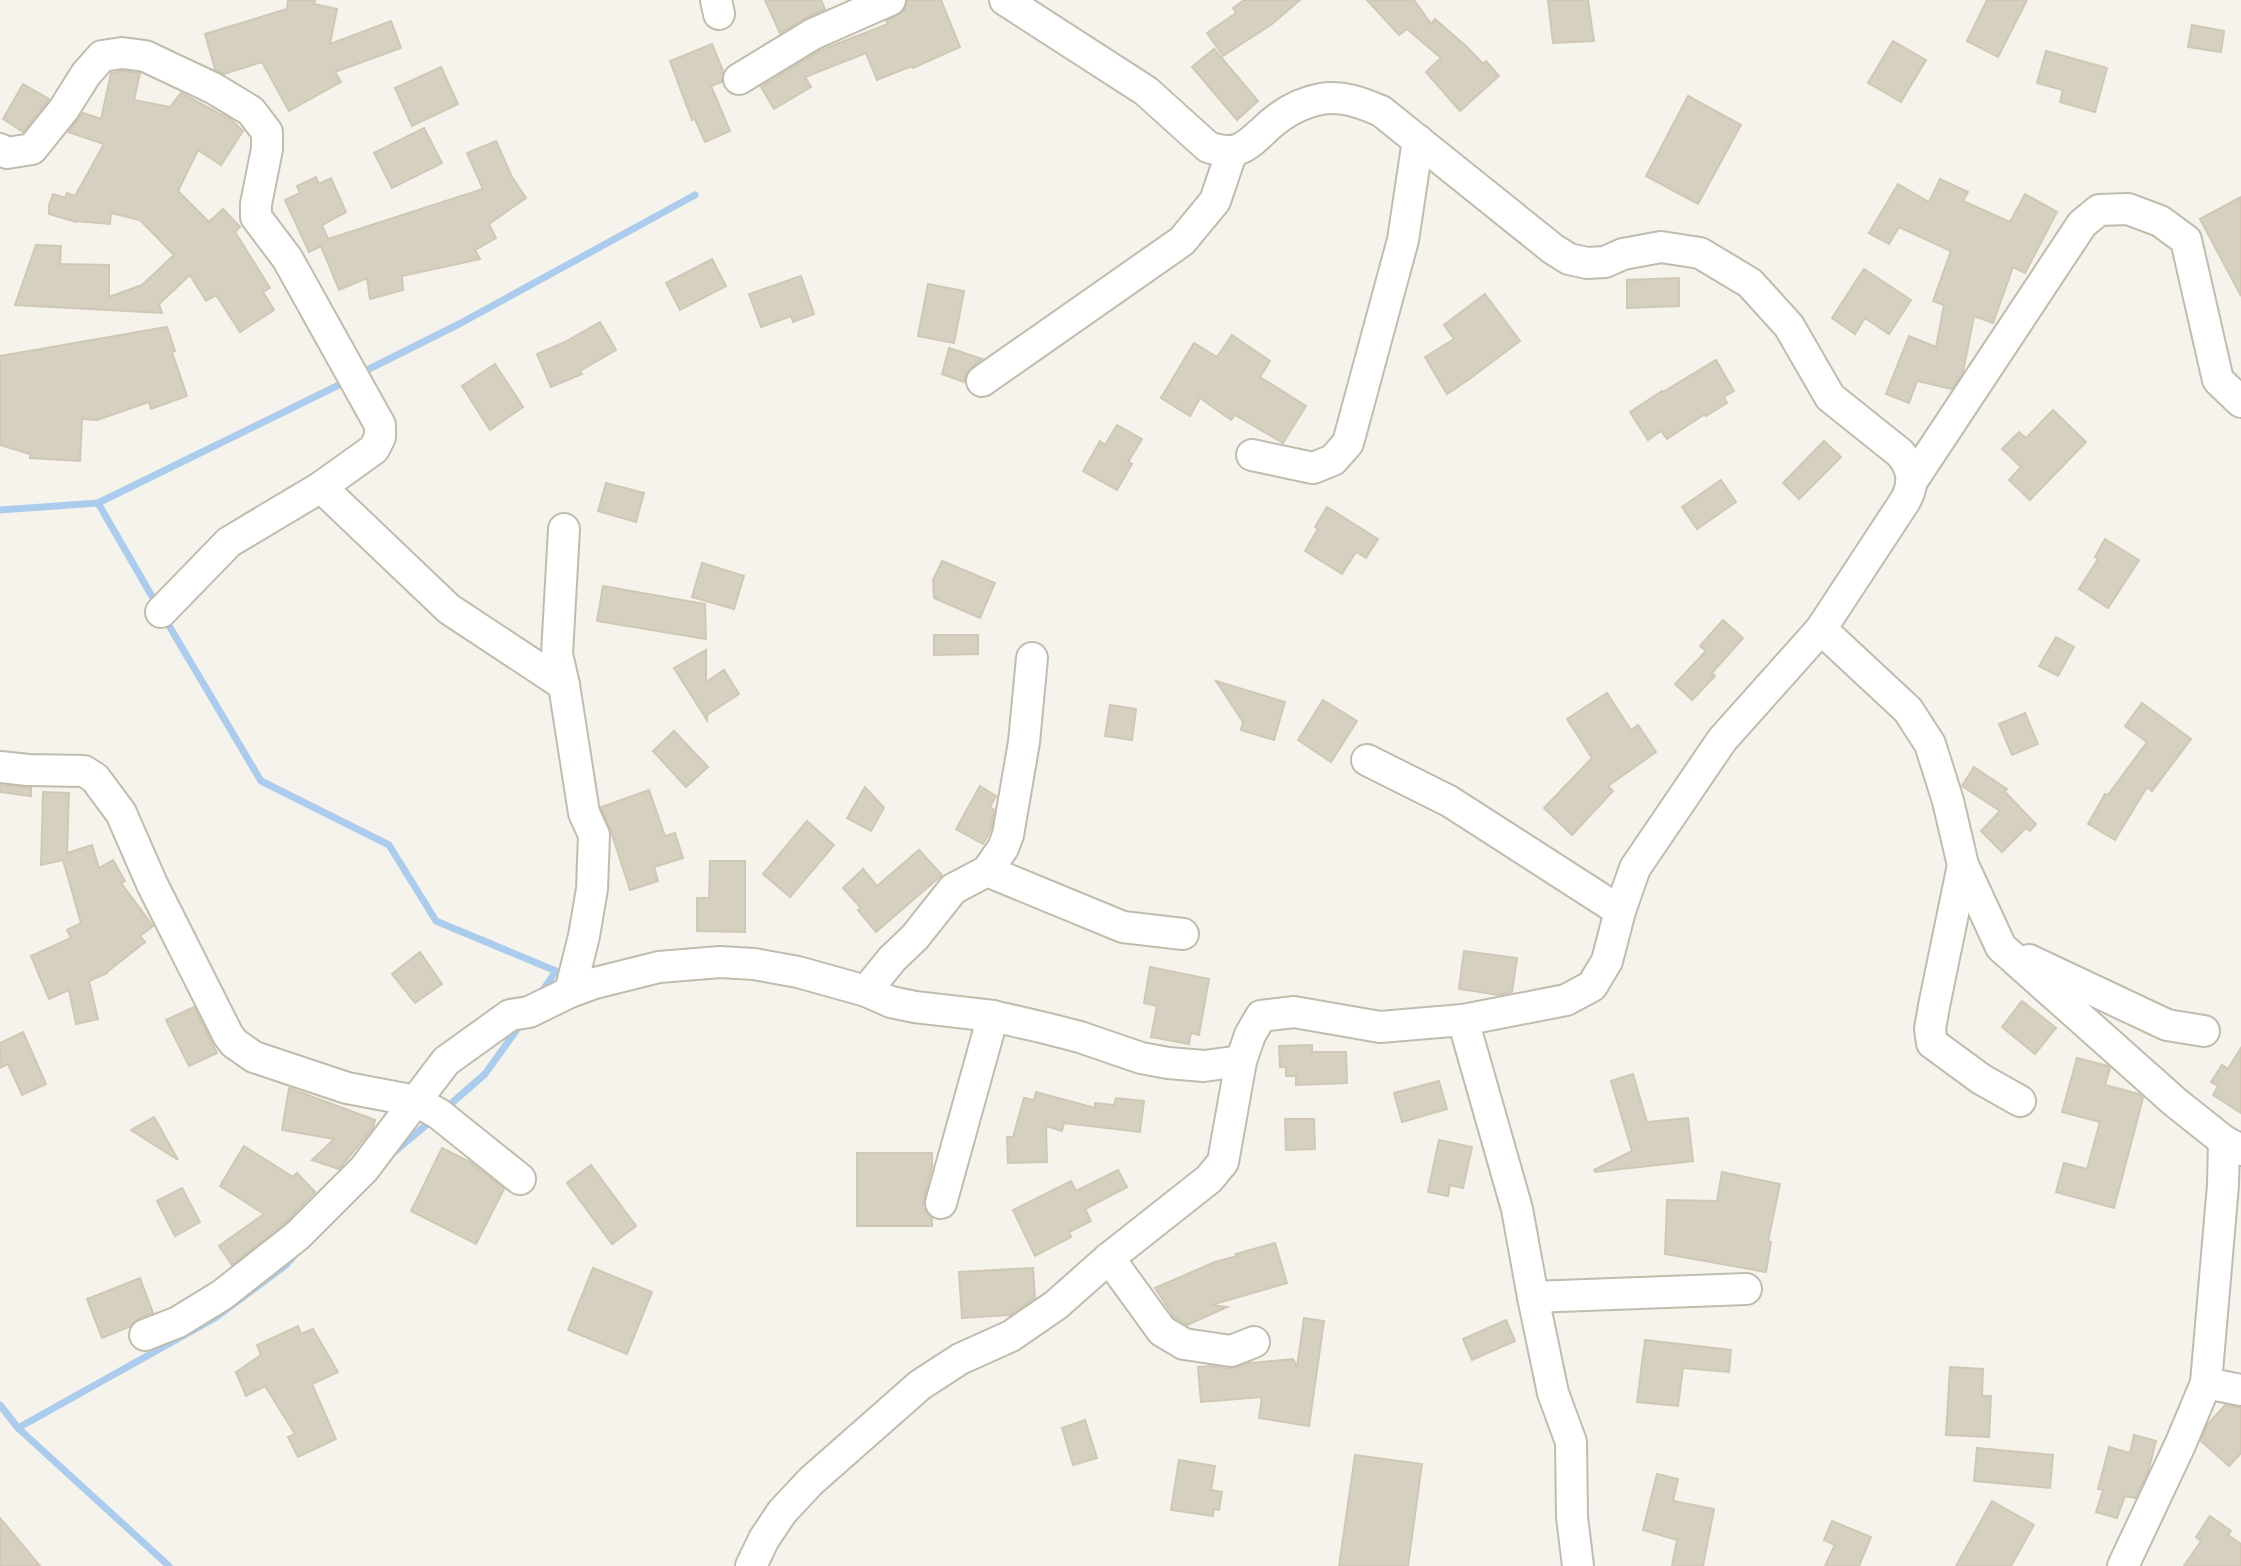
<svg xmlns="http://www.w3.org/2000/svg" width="2241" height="1566" font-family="Figtree,sans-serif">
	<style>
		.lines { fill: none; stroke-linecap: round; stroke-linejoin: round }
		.stream { stroke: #accced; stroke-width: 7 }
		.building { fill: #d6d0c1; stroke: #d0c8b5; stroke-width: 2 }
		.minor-casing { stroke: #c0bcae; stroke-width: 34 }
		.minor { stroke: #fff; stroke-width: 30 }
	</style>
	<rect width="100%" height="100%" fill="#f5f3eb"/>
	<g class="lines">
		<g class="stream">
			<polyline points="361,373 461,323 695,195"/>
			<polyline points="98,503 157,605"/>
			<polyline points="0,510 98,503 347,381"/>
			<polyline points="165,619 261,781 389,845 436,921 556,971 541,993"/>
			<polyline points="445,1109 485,1074 521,1024"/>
			<polyline points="393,1153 432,1120"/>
			<polyline points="0,1405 18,1428 169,1566"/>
			<polyline points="18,1428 215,1318 286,1265 293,1257"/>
		</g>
	</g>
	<g class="building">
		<polygon points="288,0 315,0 314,4 337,9 330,44 391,21 401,48 335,72 341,82 289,111 262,62 224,74 215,69 205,34 287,9"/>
		<polygon points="765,0 821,0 825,9 804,19 780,33"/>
		<polygon points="908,0 941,0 960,47 913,68 912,66 877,80 866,53 805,77 811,87 774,109 761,87 821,50 888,24 886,21 904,11"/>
		<polygon points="1244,0 1300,0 1272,24 1223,56 1207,33 1236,13 1233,8"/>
		<polygon points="1367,0 1414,0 1431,24 1435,19 1467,47 1483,64 1486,61 1499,76 1460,111 1426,72 1441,58 1407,29 1399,35"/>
		<polygon points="1548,0 1588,0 1594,41 1553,43"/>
		<polygon points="1987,0 2027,0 1998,57 1967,41"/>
		<polygon points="2192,25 2224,31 2221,52 2188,47"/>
		<polygon points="1893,41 1926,60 1901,102 1868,83"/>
		<polygon points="712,44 723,71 722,82 711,86 730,131 705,142 695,119 692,120 670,61"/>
		<polygon points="1214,49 1258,101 1237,120 1192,67"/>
		<polygon points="2046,51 2107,68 2095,112 2060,102 2063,90 2037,83"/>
		<polygon points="441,67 458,104 412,126 395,88"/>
		<polygon points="122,71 140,73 134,100 170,107 181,93 230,119 243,131 221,165 198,150 178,191 209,222 223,209 240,227 235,232 270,288 263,292 274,310 240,332 216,295 206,301 190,275 159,304 162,313 15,305 36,245 61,246 60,264 109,265 109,297 142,285 174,255 140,220 111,213 110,224 76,221 76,222 49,214 49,205 53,194 65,198 67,193 75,196 104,144 68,132 83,113 101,119 111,73"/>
		<polygon points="23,84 49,99 23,132 3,119"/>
		<polygon points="1688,96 1741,125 1698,204 1646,176"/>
		<polygon points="424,128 442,163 392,188 374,153"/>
		<polygon points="496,141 512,177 526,198 489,224 496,238 475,250 480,259 402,276 403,290 370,299 367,278 339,290 321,246 309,252 285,200 300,193 297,186 316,177 319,184 331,178 346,212 322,225 328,239 483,189 467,153"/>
		<polygon points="1940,179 1968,192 1963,201 2010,222 2025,194 2057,212 2025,273 2013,267 1993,323 1974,316 1963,372 1952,389 1917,381 1909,403 1886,394 1909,336 1936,347 1944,305 1933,301 1951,251 1899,227 1889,244 1869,233 1898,184 1929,202"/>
		<polygon points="2241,197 2241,296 2200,219"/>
		<polygon points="712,259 726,286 680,310 666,283"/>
		<polygon points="1864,269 1911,300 1889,334 1865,318 1855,334 1832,318"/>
		<polygon points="801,276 814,314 793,322 791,316 761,327 749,294"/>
		<polygon points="1679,278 1679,306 1627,308 1627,280"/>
		<polygon points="928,284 964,291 954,343 918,336"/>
		<polygon points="1485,294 1520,341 1468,380 1447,394 1425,357 1454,339 1444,325"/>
		<polygon points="600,322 616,350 580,371 582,374 551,387 537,354 565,342"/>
		<polygon points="167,327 175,351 172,352 187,396 151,409 149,402 97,420 82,419 80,461 30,458 30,454 0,445 0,356"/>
		<polygon points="1232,335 1270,361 1260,377 1306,406 1283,443 1235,415 1231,420 1200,398 1190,416 1161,398 1194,343 1217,357"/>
		<polygon points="949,348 982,359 966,373 964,382 942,374"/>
		<polygon points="1716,360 1734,391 1724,397 1727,403 1706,416 1705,414 1667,439 1661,431 1648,440 1630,412 1662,391 1663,392"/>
		<polygon points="495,364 523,407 490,430 462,386"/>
		<polygon points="2053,410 2086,442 2030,500 2009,480 2021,467 2002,449 2019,432 2026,438"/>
		<polygon points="1117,425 1142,439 1128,462 1132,464 1117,490 1083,471 1100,441 1105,445"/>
		<polygon points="1824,441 1841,457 1799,499 1783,483"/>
		<polygon points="1721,480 1736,502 1697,529 1682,507"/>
		<polygon points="606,483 644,493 636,522 598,511"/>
		<polygon points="1327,507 1378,539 1366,558 1356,552 1342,574 1305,551 1318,529 1315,527"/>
		<polygon points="2105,539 2139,560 2108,608 2079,589 2098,559 2095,557"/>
		<polygon points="942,561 995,583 980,618 934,598 933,580"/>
		<polygon points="702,563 744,576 734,609 692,597"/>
		<polygon points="603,586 705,604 706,639 597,621"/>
		<polygon points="1723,620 1743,638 1712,673 1715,676 1692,700 1675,684 1706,651 1700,646"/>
		<polygon points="934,635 978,635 978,654 934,655"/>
		<polygon points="2056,637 2074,647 2058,676 2039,666"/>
		<polygon points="706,650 706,682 724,670 739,694 707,715 707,720 674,668"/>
		<polygon points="1216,681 1285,702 1274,740 1241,730 1243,722"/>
		<polygon points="1607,693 1631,730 1638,725 1656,752 1608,786 1613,791 1572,835 1544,808 1592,758 1567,719"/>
		<polygon points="1323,700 1357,721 1331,762 1298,740"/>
		<polygon points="2142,703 2191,739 2152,791 2147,787 2115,840 2088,824 2105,794 2108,795 2147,742 2125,726"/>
		<polygon points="1110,705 1136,709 1132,740 1105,736"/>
		<polygon points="2025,713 2038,744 2012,755 1999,724"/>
		<polygon points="674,731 708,767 686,787 653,751"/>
		<polygon points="1974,767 2007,789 2005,792 2036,824 2030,831 2026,828 2002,852 1981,831 2000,811 1962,786"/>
		<polygon points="0,785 31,788 31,796 0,792"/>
		<polygon points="980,786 996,796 990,807 994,810 991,830 983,844 956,829"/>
		<polygon points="865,787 884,808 871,831 847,818"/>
		<polygon points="649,790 665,836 675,833 683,858 654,867 658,881 630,890 610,828 601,807"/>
		<polygon points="43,792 69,793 67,853 92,845 99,868 113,860 125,881 121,883 153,926 140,936 145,942 107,972 107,973 89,981 98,1019 76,1024 69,990 49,999 31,956 71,938 67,930 81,923 63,860 41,865"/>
		<polygon points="807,821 834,845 790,897 763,874"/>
		<polygon points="919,850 942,875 876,932 858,910 861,908 843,888 863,869 877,886"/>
		<polygon points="710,861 745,861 745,932 697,931 697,898 709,898"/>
		<polygon points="1464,951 1517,958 1512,992 1499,995 1459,989"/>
		<polygon points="420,952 442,984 415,1003 392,974"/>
		<polygon points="1150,967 1209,979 1199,1035 1191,1033 1189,1044 1151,1037 1157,1006 1144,1003"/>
		<polygon points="2022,1001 2056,1028 2035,1054 2002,1027"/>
		<polygon points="194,1007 217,1053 189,1066 166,1020"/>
		<polygon points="23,1032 46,1084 22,1095 8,1064 0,1068 0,1043"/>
		<polygon points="1312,1045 1312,1052 1346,1052 1347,1083 1296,1085 1296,1076 1286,1076 1286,1067 1280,1067 1279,1046"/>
		<polygon points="2241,1048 2241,1113 2213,1095 2218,1086 2211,1082 2222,1065 2228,1069"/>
		<polygon points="2077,1058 2108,1066 2110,1068 2105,1085 2139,1094 2143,1098 2114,1208 2056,1192 2064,1163 2087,1169 2100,1122 2062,1112"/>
		<polygon points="1633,1074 1647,1122 1688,1118 1693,1161 1595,1172 1594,1170 1632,1151 1611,1081"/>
		<polygon points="1439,1081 1447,1109 1402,1122 1394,1093"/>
		<polygon points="289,1088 375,1120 373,1128 339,1169 312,1160 334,1139 282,1130"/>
		<polygon points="1036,1092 1095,1108 1095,1103 1114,1105 1116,1098 1144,1101 1140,1132 1064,1123 1062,1131 1046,1126 1047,1162 1008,1163 1007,1137 1013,1137 1024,1098 1034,1100"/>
		<polygon points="154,1117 178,1160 131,1130"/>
		<polygon points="1285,1119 1314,1119 1315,1149 1286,1150"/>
		<polygon points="1439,1140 1472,1147 1463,1188 1450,1185 1448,1196 1428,1192"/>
		<polygon points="244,1146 293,1177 297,1173 315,1192 285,1223 232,1265 219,1246 264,1214 220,1186"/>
		<polygon points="442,1148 470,1162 504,1189 476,1244 411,1211"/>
		<polygon points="857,1153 932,1153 932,1167 924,1198 923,1207 928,1215 932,1218 932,1226 857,1226"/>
		<polygon points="591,1165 636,1226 612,1244 567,1183"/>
		<polygon points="1118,1170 1127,1187 1085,1209 1091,1221 1069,1232 1071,1237 1035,1256 1013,1210 1071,1181 1076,1191"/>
		<polygon points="1722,1172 1780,1184 1768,1241 1771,1242 1766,1272 1665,1254 1667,1200 1717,1201"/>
		<polygon points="182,1188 200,1222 175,1236 157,1201"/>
		<polygon points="1275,1243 1287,1283 1211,1305 1227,1307 1187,1325 1174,1317 1155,1288 1215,1262 1237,1256 1236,1254"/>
		<polygon points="593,1268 652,1292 627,1354 568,1330"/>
		<polygon points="1033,1268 1035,1298 1010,1315 962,1318 959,1272"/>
		<polygon points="140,1278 153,1313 138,1319 129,1327 102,1338 87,1299"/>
		<polygon points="1304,1318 1324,1321 1309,1426 1259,1418 1262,1397 1201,1402 1198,1367 1211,1366 1229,1369 1250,1363 1293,1359 1297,1367"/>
		<polygon points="1506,1320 1515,1341 1472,1360 1463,1339"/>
		<polygon points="298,1326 301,1334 313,1329 338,1372 312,1384 336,1439 298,1457 288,1437 295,1434 265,1386 246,1396 236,1372 261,1355 257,1345"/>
		<polygon points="1645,1340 1731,1350 1729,1372 1683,1368 1678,1406 1637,1402"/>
		<polygon points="1950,1367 1983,1369 1982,1396 1991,1396 1989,1437 1946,1435"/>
		<polygon points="2225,1405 2241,1408 2241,1453 2229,1466 2201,1441 2208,1424"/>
		<polygon points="1085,1420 1097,1458 1073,1465 1062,1428"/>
		<polygon points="2134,1435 2156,1441 2148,1472 2135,1498 2125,1496 2117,1518 2096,1512 2103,1490 2098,1489 2109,1447 2130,1453"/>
		<polygon points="1977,1448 2053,1455 2050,1488 1974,1481"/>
		<polygon points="1355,1455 1422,1464 1408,1566 1339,1566"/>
		<polygon points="1179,1460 1215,1466 1211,1490 1222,1492 1219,1510 1214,1509 1213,1516 1171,1510"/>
		<polygon points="1657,1474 1678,1479 1673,1501 1714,1509 1703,1566 1672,1566 1677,1540 1643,1530"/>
		<polygon points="1992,1501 2034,1525 2011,1566 1956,1566"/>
		<polygon points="2210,1516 2231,1531 2228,1535 2241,1544 2241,1566 2184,1566 2201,1541 2196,1537"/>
		<polygon points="0,1518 40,1566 0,1566"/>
		<polygon points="1832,1521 1871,1537 1859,1566 1825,1566 1835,1545 1824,1540"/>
	</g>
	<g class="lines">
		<defs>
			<g id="minor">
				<polyline points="716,0 719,14"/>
				<polyline points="739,79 813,34 890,0"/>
				<polyline points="0,149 7,153 32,149 64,109 86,74 102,56 122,53 145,56 213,88 251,111 267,132 267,149 256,204 256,217 287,258 380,425 380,437 374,449 321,487 229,542 161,612"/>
				<polyline points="982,381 1182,241 1215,201 1232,151"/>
				<polyline points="1252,455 1313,468 1333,460 1348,443 1403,240 1418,140"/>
				<polyline points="1912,481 2082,224 2099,210 2128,209 2160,221 2186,240 2218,380 2241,402"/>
				<polyline points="321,487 449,609 564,685"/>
				<polyline points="564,529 557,654 564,685 584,813 594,835 592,889 584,936 570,992"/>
				<polyline points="1821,629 1908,710 1930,744 1948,801 1963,865 2001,947 2175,1102 2224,1141 2241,1150"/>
				<polyline points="1367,760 1449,801 1620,911"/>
				<polyline points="0,767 28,770 84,771 95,778 121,813 152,884 228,1035 234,1043 254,1057 347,1088 416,1101 439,1114 520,1179"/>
				<polyline points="1963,865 1934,1006 1930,1029 1932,1043 1981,1079 2020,1101"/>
				<polyline points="987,871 1003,848 1008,835 1024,742 1032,658"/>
				<polyline points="2029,960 2167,1025 2204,1031"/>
				<polyline points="866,991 892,959 915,937 953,889 987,871 1123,927 1183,934"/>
				<polyline points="1463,1020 1517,1209 1533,1297 1553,1393 1571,1442 1572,1517 1578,1566"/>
				<polyline points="941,1203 993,1016"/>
				<polyline points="1109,1258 1162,1331 1184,1344 1231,1351 1254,1342"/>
				<polyline points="1533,1297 1746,1289"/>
				<polyline points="145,1335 178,1322 222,1295 297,1236 364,1169 446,1061 510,1015 529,1012 570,992 595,983 659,967 720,962 754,964 798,972 866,991 891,1002 915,1007 993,1016 1045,1028 1080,1037 1141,1058 1168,1063 1204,1066 1241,1061"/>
				<polyline points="2206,1383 2241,1390"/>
				<path d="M 751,1566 L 764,1539 L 782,1512 L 811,1481 L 920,1385 L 960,1359 L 1011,1336 L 1056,1305 L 1109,1258 L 1209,1179 L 1223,1162 L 1241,1061 L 1250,1035 L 1261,1016 L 1294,1012 L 1380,1027 L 1463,1020 L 1566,1000 L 1592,986 L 1607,961 L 1620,911 L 1635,868 L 1722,740 L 1821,629 L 1905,501 C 1915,483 1913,468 1900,453 L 1830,397 L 1789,326 L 1750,283 L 1700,253 L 1661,247 L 1623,254 L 1605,262 L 1587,263 L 1569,259 L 1553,249 L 1381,111 C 1362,103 1342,95 1321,99 C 1299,103 1278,116 1262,132 C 1243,150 1234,156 1208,147 L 1146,91 L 1005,0"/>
				<polyline points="2123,1566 2180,1445 2206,1383 2223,1185 2224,1141"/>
			</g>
		</defs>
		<use href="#minor" class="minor-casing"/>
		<use href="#minor" class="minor"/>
	</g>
</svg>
